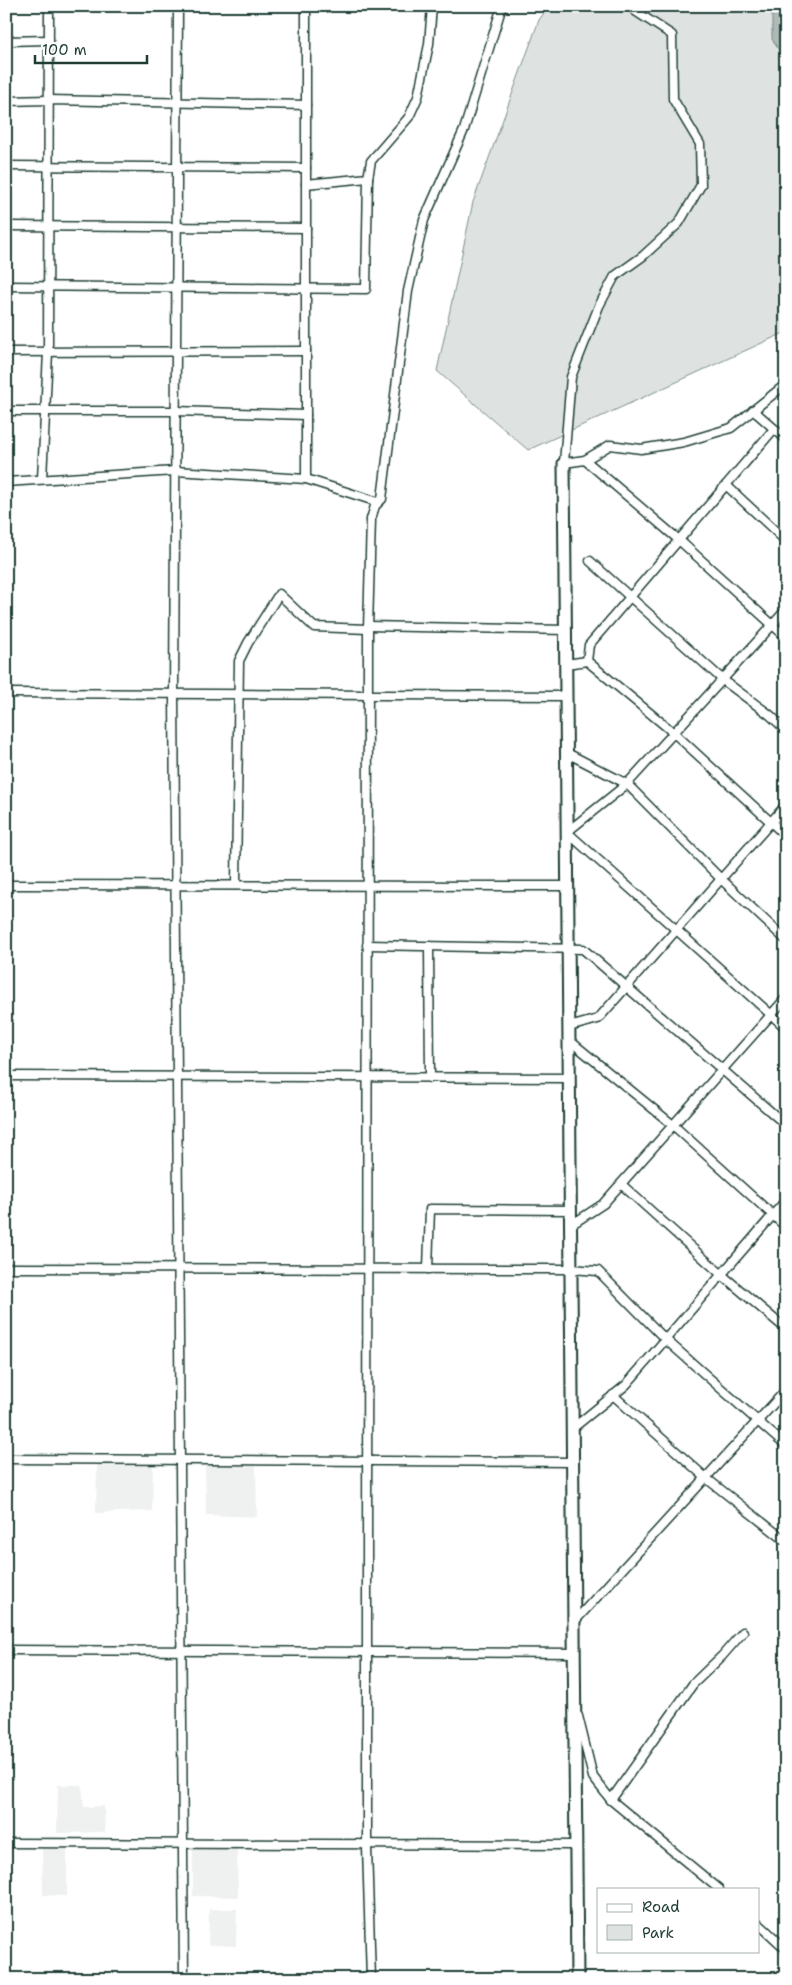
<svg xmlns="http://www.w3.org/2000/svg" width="792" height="1985" font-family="'Shantell Sans',sans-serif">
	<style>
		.built { fill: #eef1f0 }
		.green { fill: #dee3e2; stroke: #7e908b }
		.water { fill: #afbab7; stroke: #758883 }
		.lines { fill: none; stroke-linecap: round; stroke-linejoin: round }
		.street-casing { stroke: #1f3d34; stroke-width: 11 }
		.secondary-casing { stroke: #1f3d34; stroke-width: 15 }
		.street { stroke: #fff; stroke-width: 8 }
		.secondary { stroke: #fff; stroke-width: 11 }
	</style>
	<rect width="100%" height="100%" fill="#fff"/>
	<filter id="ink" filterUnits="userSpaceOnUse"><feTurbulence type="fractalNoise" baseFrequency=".02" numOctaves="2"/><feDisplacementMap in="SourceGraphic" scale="10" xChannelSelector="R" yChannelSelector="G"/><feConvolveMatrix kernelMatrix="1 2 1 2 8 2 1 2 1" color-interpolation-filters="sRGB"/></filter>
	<g filter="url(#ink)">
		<g class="built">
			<polygon points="153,1464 152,1511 96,1513 97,1465"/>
			<polygon points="205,1465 256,1465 257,1517 206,1515"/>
			<polygon points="58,1785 82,1785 84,1807 104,1806 105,1832 57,1833"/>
			<polygon points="67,1845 67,1896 43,1895 42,1846"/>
			<polygon points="193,1849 237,1849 238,1897 193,1896"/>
			<polygon points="209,1909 237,1909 236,1946 208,1945"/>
		</g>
		<polygon class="green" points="549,6 786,6 786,332 528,450 437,371 473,202 539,20"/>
		<polygon class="water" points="772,6 786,6 786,62 772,39"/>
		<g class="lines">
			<defs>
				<g id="street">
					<polyline points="178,6 174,695 184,1979"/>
					<polyline points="306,6 306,479"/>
					<polyline points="632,6 635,11 672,35 673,99 700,144 701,185 679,223 643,256 615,276 599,306 571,377 564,463 585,460 610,445 641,449 684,442 731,428 786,384"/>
					<polyline points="6,41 49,40"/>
					<polyline points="6,101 49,100 306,105"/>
					<polyline points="6,166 306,168"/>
					<polyline points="306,184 368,178 371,161 409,117 418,97 429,44 432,6"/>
					<polyline points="6,226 306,228"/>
					<polyline points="6,286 366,289 368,178"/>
					<polyline points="6,352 306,351"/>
					<polyline points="753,410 786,439"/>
					<polyline points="6,411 175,411 306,415"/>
					<polyline points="585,460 679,540 786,637"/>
					<polyline points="42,479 48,352 49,6"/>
					<polyline points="6,482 175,471 306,479 378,502"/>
					<polyline points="726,485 786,541"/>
					<polyline points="590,561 723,680 770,715 786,730"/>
					<polyline points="786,610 627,784 567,832 786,1028"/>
					<polyline points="368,626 566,630"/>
					<polyline points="368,629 367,1585 367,1847 371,1979"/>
					<polyline points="587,661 589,645 774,429"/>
					<polyline points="566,664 587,661 674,733 786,836"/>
					<polyline points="6,693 566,696"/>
					<polyline points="567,753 627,784 720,878 786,940"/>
					<polyline points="6,885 568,886"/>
					<polyline points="236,885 239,661 248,643 279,594 314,627 368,629 371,519 375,506 382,499 408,291 424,220 464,130 502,6"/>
					<polyline points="367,945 583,949 786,1125"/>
					<polyline points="429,946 430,1078"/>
					<polyline points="569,1027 598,1019 786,805"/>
					<polyline points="569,1040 673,1125 786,1227"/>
					<polyline points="6,1076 569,1078"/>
					<polyline points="621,1184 721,1274 786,1329"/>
					<polyline points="571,1225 603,1204 786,998"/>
					<polyline points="6,1268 571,1269 598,1271 665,1339 786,1446"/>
					<polyline points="428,1269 430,1209 571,1210"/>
					<polyline points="613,1395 706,1478 786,1541"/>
					<polyline points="573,1428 626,1385 786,1200"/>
					<polyline points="6,1459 573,1462"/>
					<polyline points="574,1622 786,1390"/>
					<polyline points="6,1650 575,1653"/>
					<polyline points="578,1716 593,1777 611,1800 693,1684 722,1656 743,1632"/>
					<polyline points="611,1800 719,1889"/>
					<polyline points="6,1843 576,1845"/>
					<polyline points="758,1923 786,1949"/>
				</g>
				<polyline id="secondary" points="564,463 577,1979"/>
			</defs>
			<use href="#street" class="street-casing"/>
			<use href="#secondary" class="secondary-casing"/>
			<use href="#street" class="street"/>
			<use href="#secondary" class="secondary"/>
		</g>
	</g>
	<rect width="792" height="1985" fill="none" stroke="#fff" stroke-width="25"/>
	<rect x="12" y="12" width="767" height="1960" fill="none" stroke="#1f3d34" stroke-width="2" filter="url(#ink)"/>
	<rect x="597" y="1888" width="162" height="65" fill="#ffffff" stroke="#a5b1ae"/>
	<rect x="607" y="1904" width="25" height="8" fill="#ffffff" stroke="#a5b1ae"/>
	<text x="642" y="1912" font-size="15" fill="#1f3d34">Road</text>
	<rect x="607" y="1925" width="25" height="15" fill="#dee3e2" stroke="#a5b1ae"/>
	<text x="642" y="1938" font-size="15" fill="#1f3d34">Park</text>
	<path d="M35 55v8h112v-8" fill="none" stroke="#1f3d34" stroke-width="2.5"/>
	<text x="42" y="55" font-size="15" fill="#1f3d34" stroke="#ffffff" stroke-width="4" paint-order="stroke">100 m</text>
</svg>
